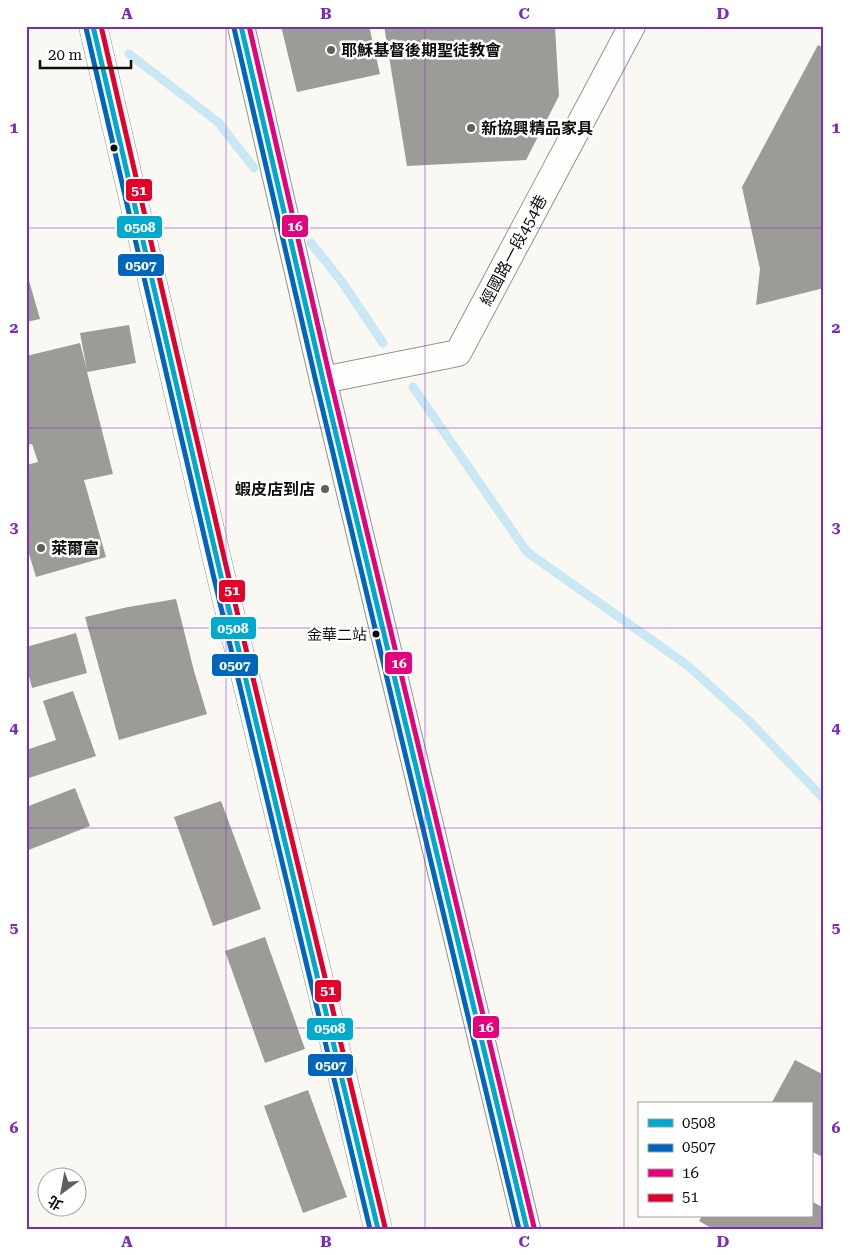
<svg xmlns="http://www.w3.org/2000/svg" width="850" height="1255" font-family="'Roboto Serif','Noto Sans TC',serif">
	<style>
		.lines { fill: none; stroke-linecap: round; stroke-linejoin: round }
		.stream { stroke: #cae8f3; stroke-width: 9 }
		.building { fill: #9d9b98 }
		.minor-casing { stroke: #949390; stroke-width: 28 }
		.tertiary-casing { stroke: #949390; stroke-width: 29 }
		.minor { stroke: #fefefd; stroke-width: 26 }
		.tertiary { stroke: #fefefd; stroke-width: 28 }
		.bus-1-casing { stroke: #fff; stroke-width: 9 }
		.bus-2-casing { stroke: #fff; stroke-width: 9 }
		.bus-3-casing { stroke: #fff; stroke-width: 9 }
		.bus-4-casing { stroke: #fff; stroke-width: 9 }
		.bus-1 { stroke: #00a9ce; stroke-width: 5 }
		.bus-2 { stroke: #0065bd; stroke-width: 5 }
		.bus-3 { stroke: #e5007d; stroke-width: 5 }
		.bus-4 { stroke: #e4002b; stroke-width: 5 }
		.grid { fill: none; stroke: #7b2cbf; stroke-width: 1; stroke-opacity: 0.55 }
		.poi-dot { fill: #605f5d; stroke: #fff; stroke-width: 2 }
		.bus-dot { fill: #0d0d0d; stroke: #fff; stroke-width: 2 }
		.labels { text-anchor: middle; stroke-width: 5; stroke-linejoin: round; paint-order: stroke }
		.bus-label { font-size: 15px; fill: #0d0d0d; stroke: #fff; text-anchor: end }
		.poi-label { font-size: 16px; font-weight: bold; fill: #0d0d0d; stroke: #fff; text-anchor: start }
		.street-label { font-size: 16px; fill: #0d0d0d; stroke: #fff }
		.line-badge { stroke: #fff; stroke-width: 2 }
		.badge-label { font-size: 14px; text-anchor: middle; font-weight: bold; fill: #fff }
		.neatline { fill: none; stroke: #7b2cbf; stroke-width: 2 }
		.grid-label { font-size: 16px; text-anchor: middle; font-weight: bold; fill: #7b2cbf }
	</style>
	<rect width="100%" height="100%" fill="#faf8f2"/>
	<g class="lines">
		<g class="stream">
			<polyline points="129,54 218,122 254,168"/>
			<polyline points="311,243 342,282 383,343"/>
			<polyline points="413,387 527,552 687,665 749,721 824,799"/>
		</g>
	</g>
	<g class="building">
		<polygon points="281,26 369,26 380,74 297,92"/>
		<polygon points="384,26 555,26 559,96 526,160 407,166"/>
		<polygon points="818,45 824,48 824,288 756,305 760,269 742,187"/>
		<polygon points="26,270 40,319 26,322"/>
		<polygon points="129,325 136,363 87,372 113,474 84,480 106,557 36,577 26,544 26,465 38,462 32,444 26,445 26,356 80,343 87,370 80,333"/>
		<polygon points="176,599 194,671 207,714 119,740 85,617 128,607"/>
		<polygon points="76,633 87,673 32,688 26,665 26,647"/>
		<polygon points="73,691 96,756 26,779 26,750 56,740 43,701"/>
		<polygon points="75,788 90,826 26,851 26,807"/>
		<polygon points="221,801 261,909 213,926 174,817"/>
		<polygon points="265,937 305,1049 265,1063 225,951"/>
		<polygon points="795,1060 824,1075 824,1158 811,1151 811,1104 771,1104"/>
		<polygon points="308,1090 347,1197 303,1213 264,1106"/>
		<polygon points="811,1201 824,1208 824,1229 713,1229 699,1221 702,1216 811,1216"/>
	</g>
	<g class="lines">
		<defs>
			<g id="minor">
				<polyline points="241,26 323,380 527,1229"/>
				<polyline points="323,380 458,353 632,26"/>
			</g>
			<polyline id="tertiary" points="93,26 220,572 347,1095 378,1229"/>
		</defs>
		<use href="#minor" class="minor-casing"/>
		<use href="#tertiary" class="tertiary-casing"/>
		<use href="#minor" class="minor"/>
		<use href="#tertiary" class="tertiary"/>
		<defs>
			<g id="bus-1">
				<polyline points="93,26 220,572 378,1229"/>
				<polyline points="241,26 323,380 527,1229"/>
			</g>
			<g id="bus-2">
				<polyline points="86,28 213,574 370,1229"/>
				<polyline points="234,28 316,382 519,1229"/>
			</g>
			<polyline id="bus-3" points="249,26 330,378 534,1227"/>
			<polyline id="bus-4" points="101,26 227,570 385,1227"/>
		</defs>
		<use href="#bus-1" class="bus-1-casing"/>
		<use href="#bus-2" class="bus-2-casing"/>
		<use href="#bus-3" class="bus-3-casing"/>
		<use href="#bus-4" class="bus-4-casing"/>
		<use href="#bus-1" class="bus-1"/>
		<use href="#bus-2" class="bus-2"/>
		<use href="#bus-3" class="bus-3"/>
		<use href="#bus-4" class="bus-4"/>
	</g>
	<path class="grid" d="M 226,26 L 226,1229M 425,26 L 425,1229M 624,26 L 624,1229M 26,228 L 824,228M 26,428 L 824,428M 26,628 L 824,628M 26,828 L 824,828M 26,1028 L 824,1028"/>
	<g class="poi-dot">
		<circle cx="331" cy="50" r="5"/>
		<circle cx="471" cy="128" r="5"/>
		<circle cx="325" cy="489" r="5"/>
		<circle cx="41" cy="548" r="5"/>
	</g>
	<g class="bus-dot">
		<circle cx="114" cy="148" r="4.5"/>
		<circle cx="376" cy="634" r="4.5"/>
	</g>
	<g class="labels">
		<g class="bus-label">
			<text x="367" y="640">金華二站</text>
		</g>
		<g class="poi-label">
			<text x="341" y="56">耶穌基督後期聖徒教會</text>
			<text x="481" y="134">新協興精品家具</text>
			<text x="315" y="495" text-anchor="end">蝦皮店到店</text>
			<text x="51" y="554">萊爾富</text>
		</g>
		<g class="street-label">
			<text transform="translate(513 250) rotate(-62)" y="6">經國路一段454巷</text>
		</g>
	</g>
	<g class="line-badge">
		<rect x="125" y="178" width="28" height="24" rx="5" fill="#e4002b"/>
		<rect x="281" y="214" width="28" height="24" rx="5" fill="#e5007d"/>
		<rect x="116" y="215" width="47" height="24" rx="5" fill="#00a9ce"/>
		<rect x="117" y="253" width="48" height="24" rx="5" fill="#0065bd"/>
		<rect x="218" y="579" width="28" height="24" rx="5" fill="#e4002b"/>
		<rect x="210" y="616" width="47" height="24" rx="5" fill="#00a9ce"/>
		<rect x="384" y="651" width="29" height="24" rx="5" fill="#e5007d"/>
		<rect x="211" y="653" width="48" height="24" rx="5" fill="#0065bd"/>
		<rect x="314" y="979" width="28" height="24" rx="5" fill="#e4002b"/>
		<rect x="472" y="1015" width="28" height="24" rx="5" fill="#e5007d"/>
		<rect x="306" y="1017" width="48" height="24" rx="5" fill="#00a9ce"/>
		<rect x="307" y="1053" width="47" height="24" rx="5" fill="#0065bd"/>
	</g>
	<g class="badge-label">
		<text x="139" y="195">51</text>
		<text x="295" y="231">16</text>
		<text x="140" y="232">0508</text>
		<text x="141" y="270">0507</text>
		<text x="232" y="595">51</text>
		<text x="233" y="633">0508</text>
		<text x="399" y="668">16</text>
		<text x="235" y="670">0507</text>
		<text x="328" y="995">51</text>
		<text x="486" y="1032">16</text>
		<text x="330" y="1033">0508</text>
		<text x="331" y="1070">0507</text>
	</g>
	<rect width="850" height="1255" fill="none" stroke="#ffffff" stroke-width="55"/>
	<rect x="638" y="1102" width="175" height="115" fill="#ffffff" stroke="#9e9e9e"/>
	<rect x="648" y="1119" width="25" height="8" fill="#00a9ce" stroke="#9e9e9e"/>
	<text x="682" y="1128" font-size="15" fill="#0d0d0d">0508</text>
	<rect x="648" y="1144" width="25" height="8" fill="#0065bd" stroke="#9e9e9e"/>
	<text x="682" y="1152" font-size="15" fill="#0d0d0d">0507</text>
	<rect x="648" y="1169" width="25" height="8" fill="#e5007d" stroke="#9e9e9e"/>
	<text x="682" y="1178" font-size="15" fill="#0d0d0d">16</text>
	<rect x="648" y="1194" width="25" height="8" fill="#e4002b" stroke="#9e9e9e"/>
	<text x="682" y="1202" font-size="15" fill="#0d0d0d">51</text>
	<g transform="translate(62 1192) rotate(212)"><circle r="24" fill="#ffffff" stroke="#9e9e9e"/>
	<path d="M0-4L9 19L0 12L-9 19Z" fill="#605f5d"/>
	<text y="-8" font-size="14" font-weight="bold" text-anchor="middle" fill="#0d0d0d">北</text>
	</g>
	<path d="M40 60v8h91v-8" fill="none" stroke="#0d0d0d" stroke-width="2.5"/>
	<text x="48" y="60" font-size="15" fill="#0d0d0d" stroke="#ffffff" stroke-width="4" paint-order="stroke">20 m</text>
	<rect x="28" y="28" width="794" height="1200" class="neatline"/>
	<g class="grid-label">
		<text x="127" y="19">A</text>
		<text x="326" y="19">B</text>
		<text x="524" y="19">C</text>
		<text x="723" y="19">D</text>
		<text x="14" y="133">1</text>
		<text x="836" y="133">1</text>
		<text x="14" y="333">2</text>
		<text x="836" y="333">2</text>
		<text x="14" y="533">3</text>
		<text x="836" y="533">3</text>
		<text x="14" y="733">4</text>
		<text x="836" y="733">4</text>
		<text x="14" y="933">5</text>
		<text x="836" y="933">5</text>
		<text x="14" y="1133">6</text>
		<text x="836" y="1133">6</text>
		<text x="127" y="1247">A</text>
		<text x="326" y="1247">B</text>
		<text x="524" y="1247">C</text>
		<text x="723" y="1247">D</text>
	</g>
</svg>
